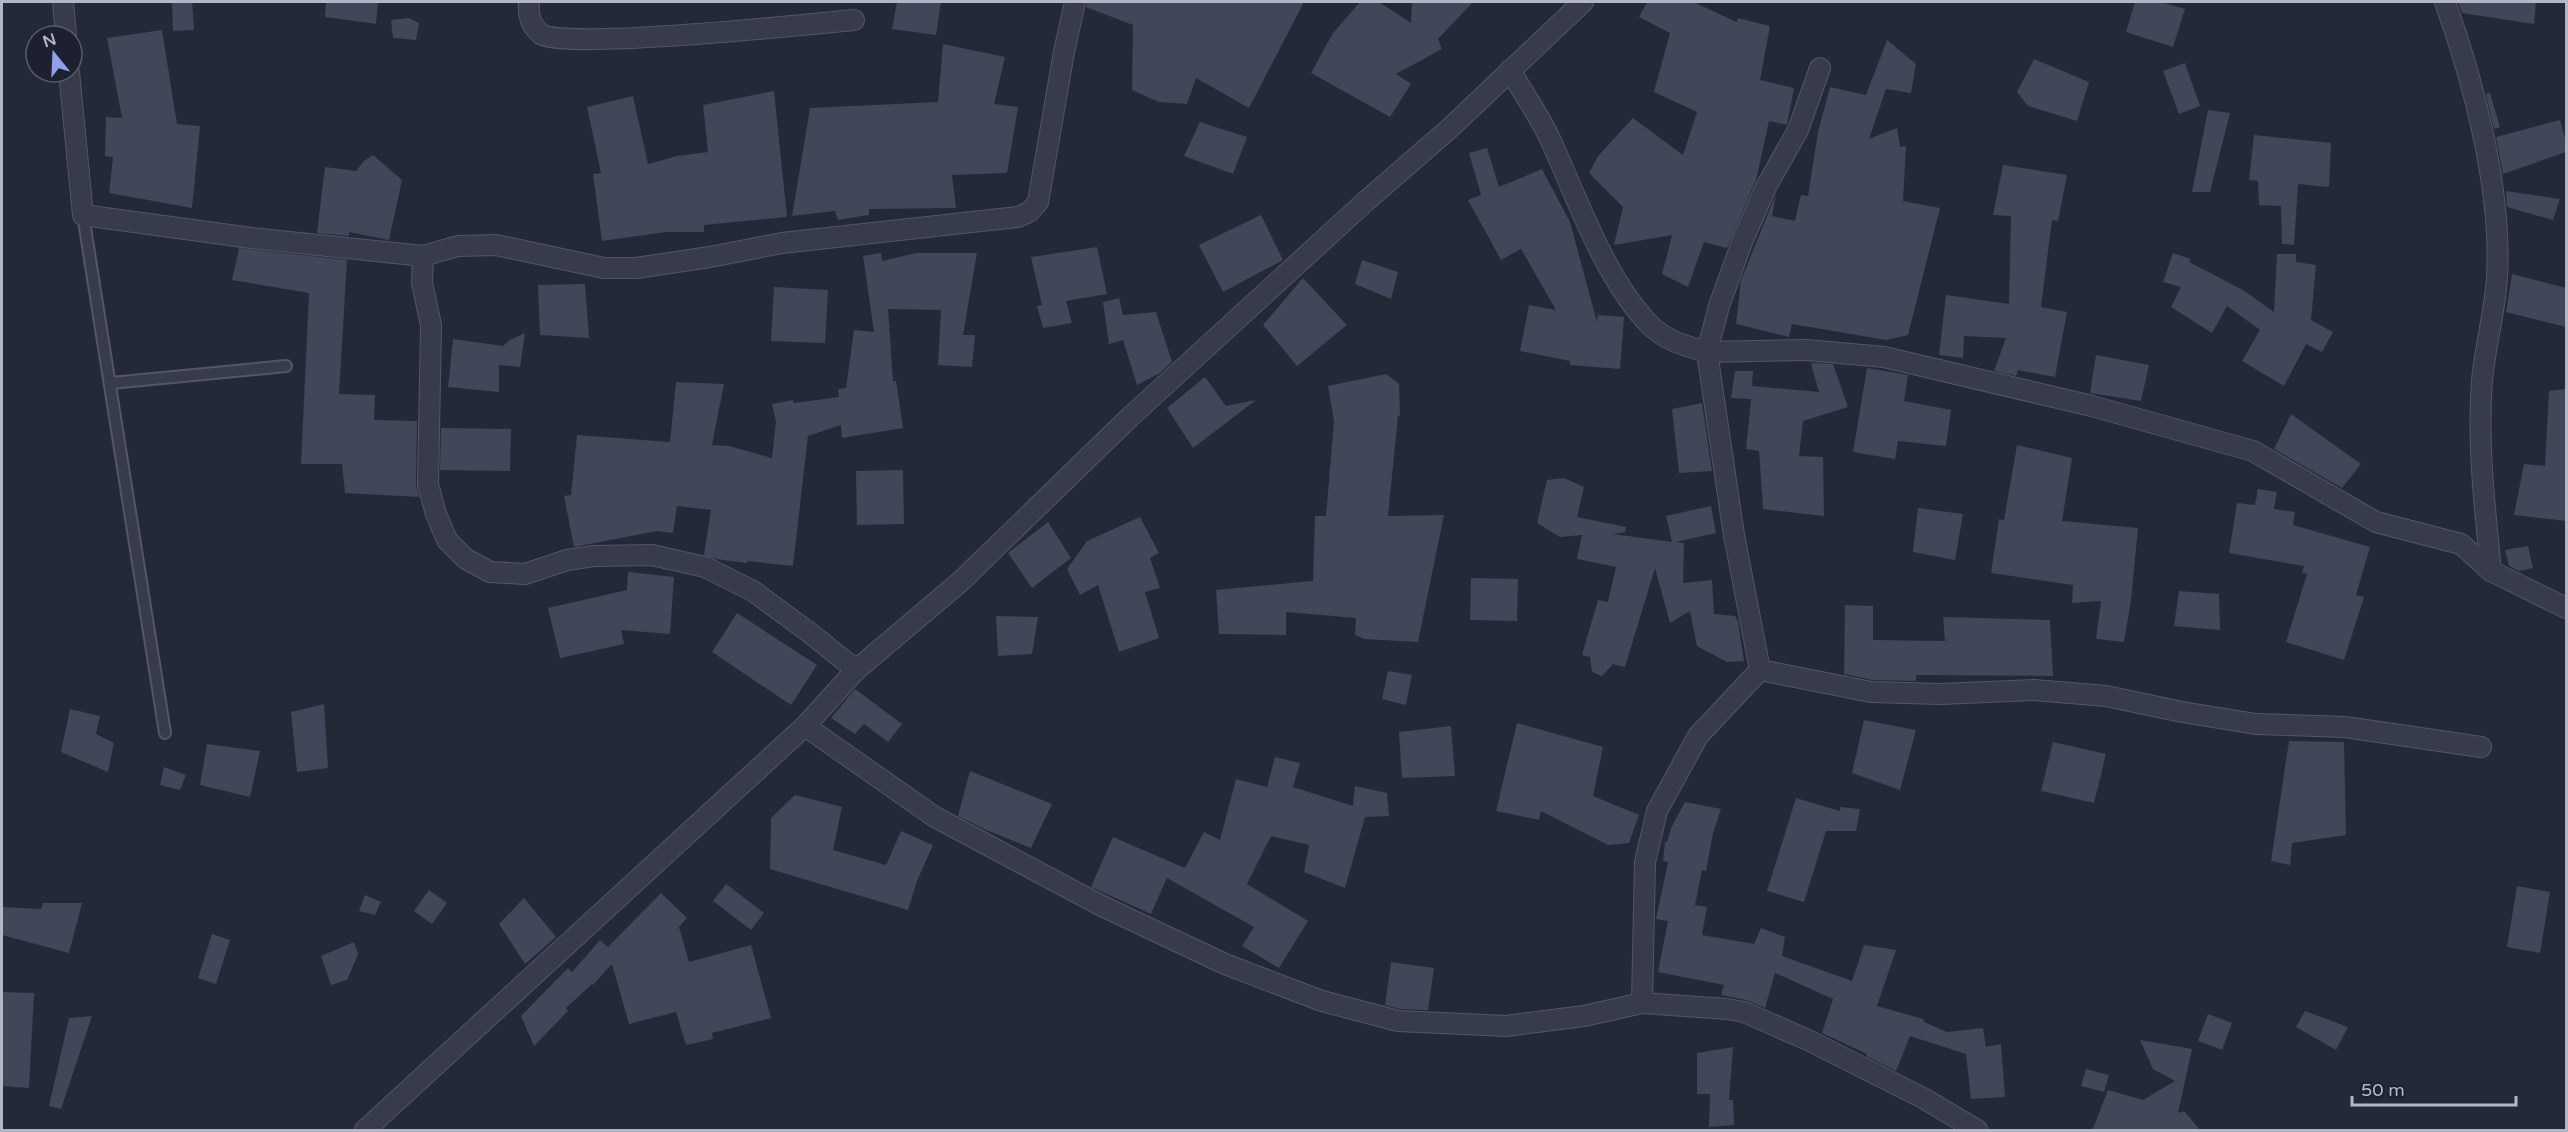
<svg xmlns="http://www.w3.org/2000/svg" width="2568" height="1132" font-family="'Varela Round',sans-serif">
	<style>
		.building { fill: #414658 }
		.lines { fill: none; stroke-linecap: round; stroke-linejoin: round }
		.lane-casing { stroke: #535664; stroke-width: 14 }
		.street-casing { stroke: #535664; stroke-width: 22 }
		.lane { stroke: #383b49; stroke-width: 10 }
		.street { stroke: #383b49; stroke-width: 20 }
	</style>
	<rect width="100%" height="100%" fill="#242938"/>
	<g class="building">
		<polygon points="172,2 192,2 194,30 173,31"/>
		<polygon points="326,2 378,2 376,24 325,17"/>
		<polygon points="897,2 941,2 936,35 892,29"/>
		<polygon points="1087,2 1304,2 1249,108 1196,78 1187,104 1159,102 1132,90 1133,25 1086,7"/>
		<polygon points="1360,2 1379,2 1411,23 1412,2 1473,2 1438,39 1442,49 1396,74 1411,84 1390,117 1311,73 1333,33"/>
		<polygon points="1647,2 1693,2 1737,22 1738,18 1770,26 1760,80 1794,88 1787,125 1769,121 1756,180 1727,248 1704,242 1688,287 1662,274 1672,235 1614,245 1623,207 1589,173 1598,156 1633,118 1683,155 1697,112 1654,92 1670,33 1639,17"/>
		<polygon points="2135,2 2161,2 2185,9 2173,47 2126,32"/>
		<polygon points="2458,2 2536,2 2534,24 2462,13"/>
		<polygon points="409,18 419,23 416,40 393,38 391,20"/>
		<polygon points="162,30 177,124 200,126 192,208 109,193 113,157 105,156 106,117 122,118 107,38"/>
		<polygon points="1887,40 1916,64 1911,93 1886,89 1869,139 1897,128 1900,147 1906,146 1903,201 1940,208 1908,335 1886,340 1792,324 1789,337 1736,324 1741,280 1776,194 1772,216 1795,221 1801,195 1808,196 1818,132 1830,87 1866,95"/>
		<polygon points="943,44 1005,57 994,104 1018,107 1007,173 952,175 956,208 869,209 869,215 838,220 835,211 792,216 810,108 938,102"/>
		<polygon points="2034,59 2089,82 2077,121 2028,106 2017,92"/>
		<polygon points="2185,63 2200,106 2179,114 2163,71"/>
		<polygon points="774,91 787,217 704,225 704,232 667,232 602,241 593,174 601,173 587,107 633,96 648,164 677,156 708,152 703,105"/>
		<polygon points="2490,93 2500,127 2494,129 2486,94"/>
		<polygon points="2208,110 2230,113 2210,192 2192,192"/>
		<polygon points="2560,120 2566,142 2566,152 2503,174 2496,137"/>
		<polygon points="1200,122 1247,137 1233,174 1184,156"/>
		<polygon points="2254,135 2331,143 2329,187 2298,184 2294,245 2282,244 2281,206 2259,205 2258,181 2249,180"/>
		<polygon points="1487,148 1499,187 1542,169 1570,222 1597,322 1598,315 1624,317 1620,369 1570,365 1570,361 1520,351 1529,305 1556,310 1521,249 1501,260 1468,200 1481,195 1469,153"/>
		<polygon points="373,155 402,180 389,240 349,232 349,236 317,233 325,167 356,171 364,161"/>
		<polygon points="2003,165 2067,175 2058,221 2052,220 2041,307 2067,312 2055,377 2018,370 2016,376 1994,371 2006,338 1964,336 1963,358 1939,355 1946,295 2009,304 2011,216 1993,215"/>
		<polygon points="2506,191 2560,199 2553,220 2507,207"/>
		<polygon points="1261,215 1283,260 1223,292 1199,245"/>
		<polygon points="1097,247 1107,294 1066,301 1072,323 1043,328 1037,306 1042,305 1031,257"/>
		<polygon points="239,248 347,260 339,394 375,395 374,420 417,421 416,485 419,497 345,493 342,464 301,464 309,293 232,280"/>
		<polygon points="881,253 882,261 916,253 977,253 963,335 975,335 972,367 938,365 941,310 888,309 893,381 896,381 903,428 842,438 841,425 808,436 793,566 747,561 747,563 715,559 704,555 711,510 677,506 673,533 657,531 574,547 564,496 571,495 577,435 670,442 676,382 724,384 712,445 729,446 772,458 776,421 772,404 793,400 794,403 839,397 838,389 846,388 854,330 874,332 863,256"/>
		<polygon points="2173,253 2191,259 2189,262 2243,290 2274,312 2277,254 2296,254 2296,262 2316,265 2311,320 2333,332 2322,352 2306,344 2284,386 2242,361 2260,330 2227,306 2212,333 2171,307 2181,287 2163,282"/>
		<polygon points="1362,260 1398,272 1391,299 1355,284"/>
		<polygon points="2512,274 2566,288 2566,327 2506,312"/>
		<polygon points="1303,278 1347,325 1297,366 1263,325"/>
		<polygon points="585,284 589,338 540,335 538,285"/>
		<polygon points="774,287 828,290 825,343 771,341"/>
		<polygon points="1119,298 1123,315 1156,312 1172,362 1160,373 1137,385 1123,340 1109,344 1103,302"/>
		<polygon points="525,333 520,367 499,365 499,392 448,387 453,339 503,346 510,340"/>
		<polygon points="2096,355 2149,365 2141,401 2090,393"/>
		<polygon points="1814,363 1833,364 1848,407 1803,421 1799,456 1823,457 1824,516 1763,509 1759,451 1746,449 1751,399 1731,398 1735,371 1753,371 1752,386 1819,392 1811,364"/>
		<polygon points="1867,368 1908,375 1904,401 1951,410 1946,446 1898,441 1895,459 1853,452"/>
		<polygon points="1386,374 1399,384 1400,415 1398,416 1388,516 1444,515 1418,642 1364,639 1355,635 1356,618 1286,612 1286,635 1219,634 1216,590 1313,581 1315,516 1326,516 1334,421 1328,386"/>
		<polygon points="1205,377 1226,406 1256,400 1193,448 1167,408"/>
		<polygon points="2566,389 2566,521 2514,515 2524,464 2545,466 2549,391"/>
		<polygon points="1702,403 1712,471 1679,473 1672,409"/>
		<polygon points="2291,414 2361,464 2342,488 2274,449"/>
		<polygon points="441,428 511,429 510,471 440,470"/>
		<polygon points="2017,445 2072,458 2062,521 2138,528 2131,600 2124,642 2096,639 2101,601 2072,603 2073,585 1991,573 1999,519 2004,520"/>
		<polygon points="903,470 904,524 857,525 856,471"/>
		<polygon points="1564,478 1584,487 1577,517 1626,527 1625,532 1613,534 1672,542 1666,516 1711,506 1716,533 1676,542 1684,543 1683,583 1712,580 1714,614 1735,616 1738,621 1744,661 1727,662 1697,646 1690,611 1670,623 1655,568 1625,667 1613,664 1602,676 1592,672 1590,657 1582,655 1598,600 1608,602 1616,567 1577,559 1582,535 1560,537 1537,523 1547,480"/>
		<polygon points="2258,489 2277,492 2274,509 2295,512 2293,525 2370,547 2356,595 2364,597 2344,660 2286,642 2307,574 2302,573 2304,566 2229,553 2237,503 2255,505"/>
		<polygon points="1918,508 1963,514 1955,560 1913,552"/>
		<polygon points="1140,517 1159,553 1150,558 1160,588 1145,592 1159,638 1119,652 1098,585 1080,595 1067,569 1087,541"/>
		<polygon points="1048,522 1071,558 1032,588 1008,553"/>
		<polygon points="2528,546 2533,568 2519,571 2509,566 2505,550"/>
		<polygon points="628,572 674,577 670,634 621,630 624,644 560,658 548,608 627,590"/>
		<polygon points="1471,578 1518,579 1517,621 1470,620"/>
		<polygon points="2179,591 2219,594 2220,630 2174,626"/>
		<polygon points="1845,605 1873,606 1873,640 1945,641 1943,617 2050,620 2053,676 1916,675 1916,681 1872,680 1844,674"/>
		<polygon points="737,613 817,665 791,705 712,652"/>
		<polygon points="996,616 1038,617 1032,654 998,656"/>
		<polygon points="1388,671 1412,675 1406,705 1382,699"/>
		<polygon points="855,689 902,724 888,742 864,724 855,734 831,718"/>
		<polygon points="324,704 328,768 297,772 291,712"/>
		<polygon points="70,709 100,716 96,734 114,743 108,772 61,752"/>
		<polygon points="1864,720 1916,730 1900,790 1852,773"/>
		<polygon points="1517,723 1603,747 1593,796 1639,815 1629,843 1608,845 1541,811 1539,820 1496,811"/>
		<polygon points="1451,726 1455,776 1402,778 1399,732"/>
		<polygon points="2289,741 2344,742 2346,835 2292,843 2290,865 2271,861"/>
		<polygon points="2053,742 2106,754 2094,803 2041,791"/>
		<polygon points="207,744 260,751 250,797 200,785"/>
		<polygon points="1275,757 1300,763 1293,787 1353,806 1355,786 1387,793 1389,816 1365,817 1345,888 1304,872 1309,845 1271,836 1247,884 1308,921 1279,968 1242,946 1254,927 1167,878 1151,914 1091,887 1113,837 1185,868 1204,832 1220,840 1236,779 1267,787"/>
		<polygon points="164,767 186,775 180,790 160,785"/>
		<polygon points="970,771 1052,804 1031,848 986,830 958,816"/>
		<polygon points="795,795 842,807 833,850 886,865 901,831 933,845 917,881 908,910 770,869 771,818"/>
		<polygon points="1796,798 1840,811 1840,807 1860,809 1856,831 1826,831 1804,902 1767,891"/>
		<polygon points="1685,802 1721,809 1713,833 1706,871 1702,870 1695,905 1707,907 1702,935 1754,944 1761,928 1785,937 1782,956 1852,981 1864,945 1896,950 1877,1006 1923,1019 1924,1022 1947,1032 1983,1028 1986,1047 2001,1044 2005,1097 1971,1099 1966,1054 1910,1036 1896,1071 1866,1056 1867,1054 1822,1033 1833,999 1775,973 1765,1008 1746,1000 1721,995 1724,985 1658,972 1668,921 1656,919 1668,862 1663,861 1665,842 1667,842 1671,828"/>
		<polygon points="726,884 764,913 751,930 713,901"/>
		<polygon points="2517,886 2550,892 2540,953 2507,947"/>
		<polygon points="429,890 447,903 432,924 414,911"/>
		<polygon points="661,893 687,918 679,927 689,962 751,945 771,1018 712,1033 713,1039 686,1045 676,1012 629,1024 612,964 593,985 592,984 566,1008 568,1011 534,1046 521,1016 568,968 572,972 600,940 608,947"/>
		<polygon points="365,895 381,902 375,915 359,911"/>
		<polygon points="524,898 556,937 525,964 499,924"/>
		<polygon points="43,903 82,903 69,953 2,935 2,907 41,909"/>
		<polygon points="212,934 230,940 216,984 198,978"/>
		<polygon points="354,942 358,954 347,980 331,985 321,956"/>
		<polygon points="1391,962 1434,968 1428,1010 1400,1009 1385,1005"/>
		<polygon points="2,992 34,993 29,1088 2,1086"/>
		<polygon points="2305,1011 2348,1027 2336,1050 2296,1027"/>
		<polygon points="2208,1014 2232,1023 2222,1050 2198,1041"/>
		<polygon points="92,1016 61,1109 49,1106 69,1018"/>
		<polygon points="2140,1040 2192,1049 2178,1113 2184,1111 2201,1131 2092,1131 2108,1090 2143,1100 2175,1081 2153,1069"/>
		<polygon points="1733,1047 1729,1100 1733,1100 1734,1125 1709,1127 1710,1094 1697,1094 1697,1053"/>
		<polygon points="2086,1069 2109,1075 2104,1092 2081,1086"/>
	</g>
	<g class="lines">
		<defs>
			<g id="lane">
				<polyline points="83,215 165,733"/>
				<polyline points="111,383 286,366"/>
			</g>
			<g id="street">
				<polyline points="63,2 66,36"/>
				<path d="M 529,2 C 528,14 530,25 541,34 C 563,50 812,24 854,20"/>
				<path d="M 2445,2 C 2474,82 2502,191 2497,277 C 2495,312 2485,346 2482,381 C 2477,444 2485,508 2491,571"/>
				<polyline points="1820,68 1798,130 1766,187 1742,242 1719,306 1707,352 1807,350 1884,357 2092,406 2253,451 2376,522 2461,544 2491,571 2566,608"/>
				<polyline points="69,72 83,215 251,238 423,256 422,283 431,325 428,485 436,514 447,540 466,559 490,572 525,574 567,560 594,556 652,555 705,567 753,591 810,633 856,670"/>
				<polyline points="423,256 458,246 496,245 604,268 636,268 710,257 782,243 1018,217 1029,212 1038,202 1064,52 1075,2"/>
				<polyline points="1760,670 1871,692 1940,694 2034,690 2106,696 2182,712 2256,724 2345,727 2481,747"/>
				<path d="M 805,726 L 935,817 L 1102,906 L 1225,964 L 1322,1001 L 1398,1021 L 1506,1026 L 1584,1016 L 1642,1003 L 1645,862 L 1657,811 L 1698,736 L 1760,670 L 1734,535 L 1707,352 C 1685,346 1663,340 1647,322 C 1604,276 1577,198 1551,141 C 1540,117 1524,94 1510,70"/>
				<polyline points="1642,1003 1727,1009 1744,1012 1808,1040 1923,1098 1977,1130"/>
				<polyline points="365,1130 805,726 856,670 960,582 1130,417 1365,202 1450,128 1583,2"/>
			</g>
		</defs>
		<use href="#lane" class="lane-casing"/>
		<use href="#street" class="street-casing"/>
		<use href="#lane" class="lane"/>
		<use href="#street" class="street"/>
	</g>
	<rect width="2568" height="1132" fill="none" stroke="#b3b6c5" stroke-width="6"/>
	<g transform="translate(54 54) rotate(342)"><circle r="28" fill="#1d202e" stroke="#595c6a" stroke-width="1.5"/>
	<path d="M0-4.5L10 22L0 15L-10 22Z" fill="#90a0ed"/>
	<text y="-9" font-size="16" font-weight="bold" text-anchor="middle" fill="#b3b6c5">N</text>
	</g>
	<path d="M2352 1096v9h164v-9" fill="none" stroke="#b3b6c5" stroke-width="3"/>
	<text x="2361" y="1096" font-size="18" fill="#b3b6c5" stroke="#1d202e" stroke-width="4.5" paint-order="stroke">50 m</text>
</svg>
